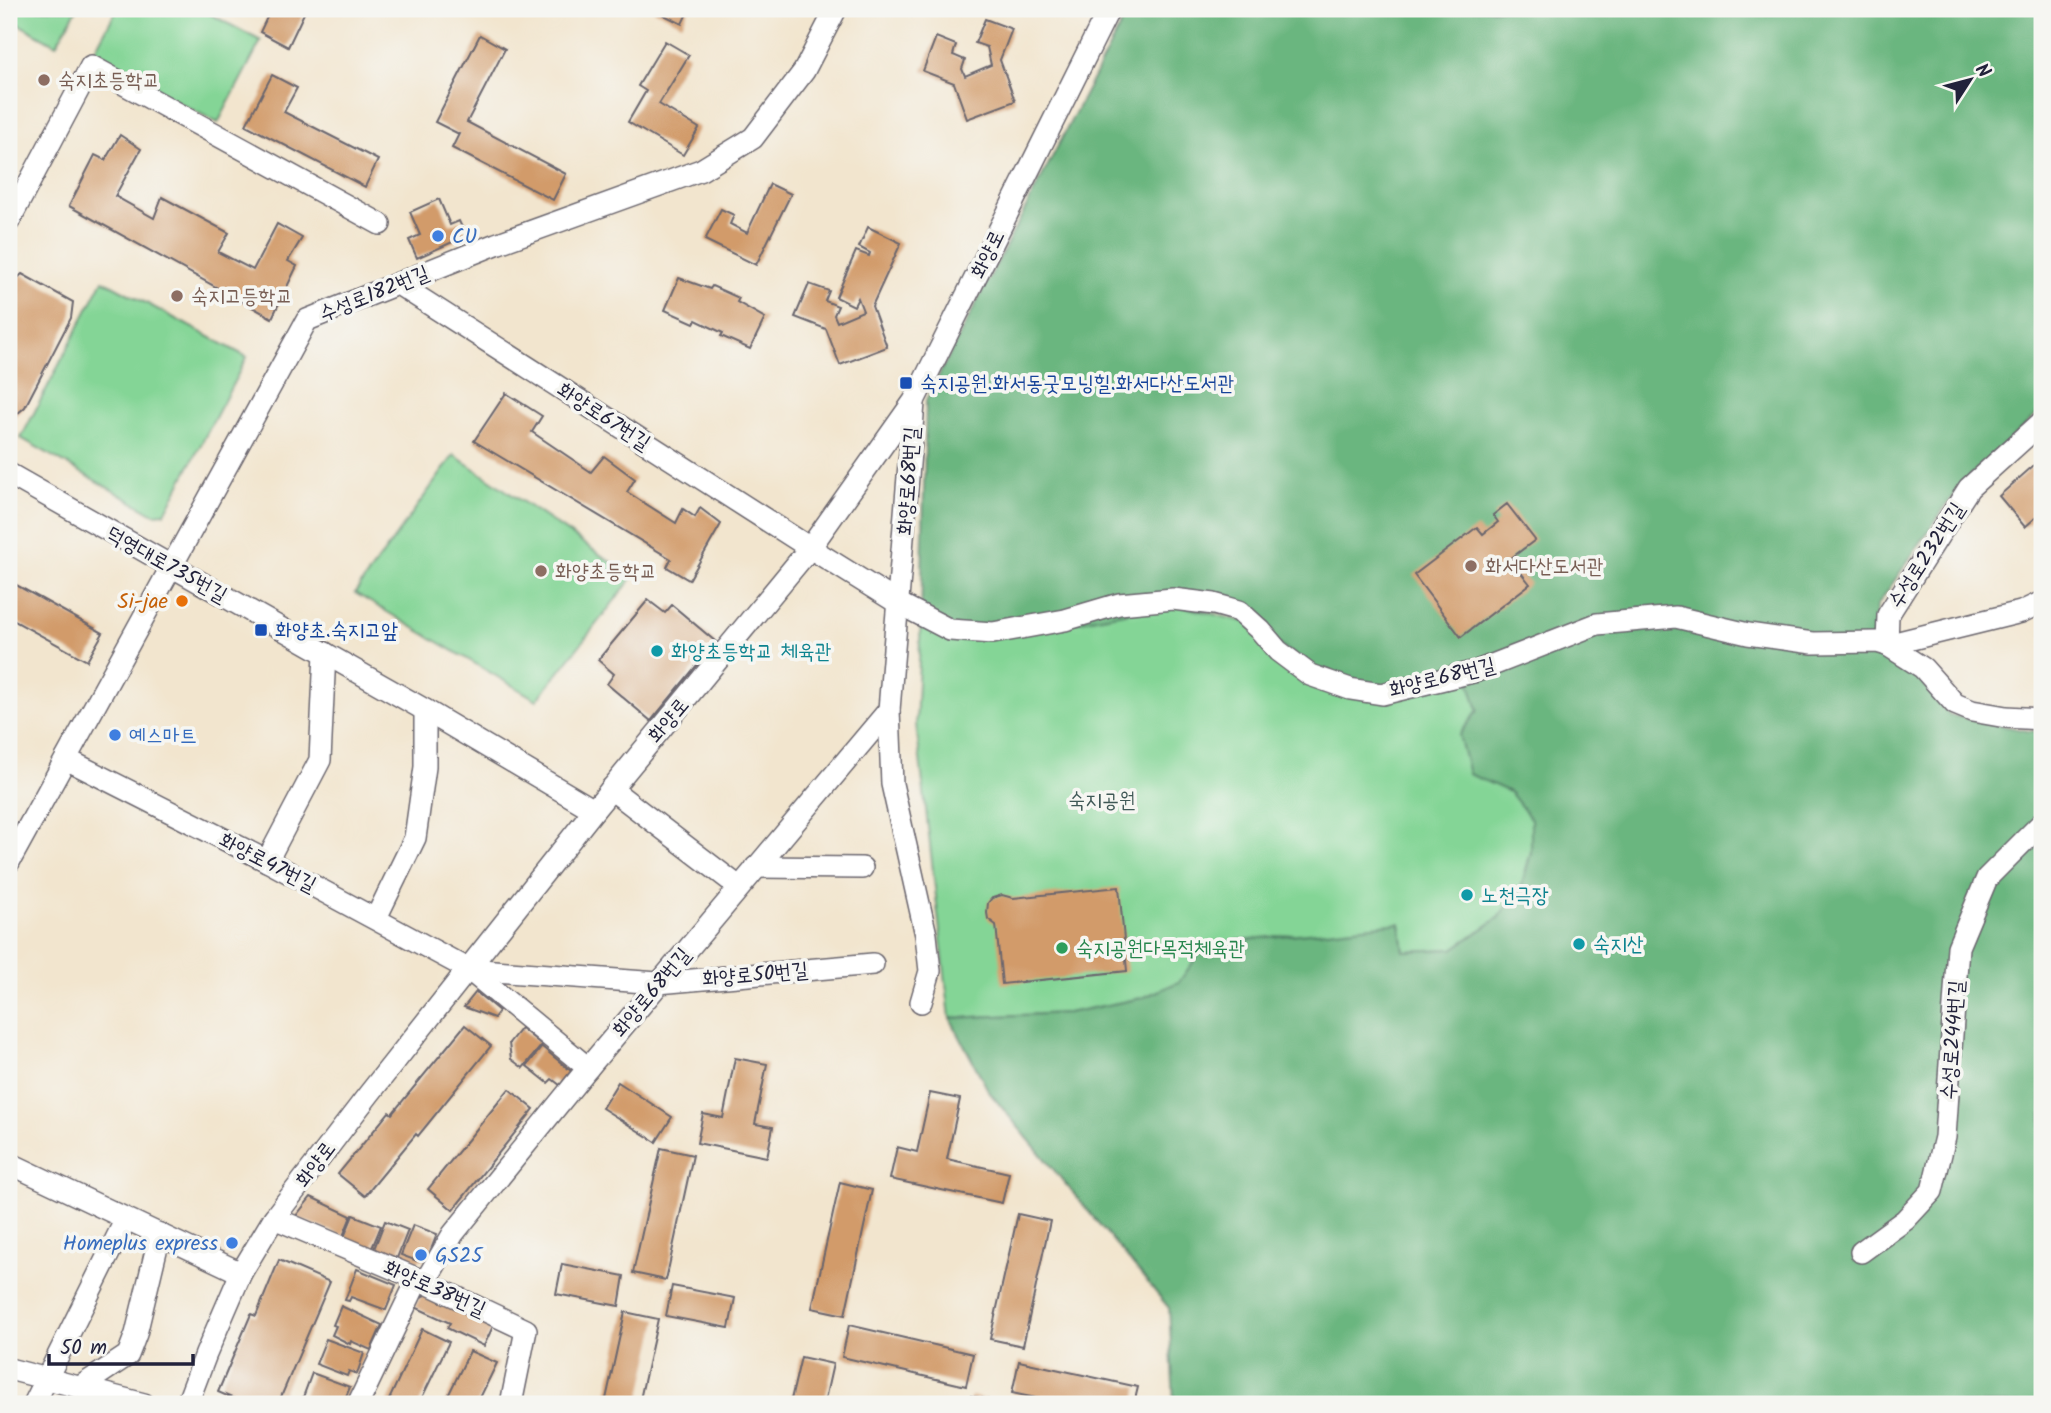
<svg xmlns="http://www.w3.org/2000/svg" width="2051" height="1413" font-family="Kalam,'Poor Story',sans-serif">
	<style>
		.green { fill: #84d596; stroke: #537c68; stroke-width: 2 }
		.forest { fill: #6bb67f; stroke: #466c5d; stroke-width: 2 }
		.building { fill: #d29b6b }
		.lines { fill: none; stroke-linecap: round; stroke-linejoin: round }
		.minor-casing { stroke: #6b666e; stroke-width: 24 }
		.minor { stroke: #fff; stroke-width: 21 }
		.education-dot { fill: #8d6e63; stroke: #f6f6f2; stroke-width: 2.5 }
		.shop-dot { fill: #3f7fe0; stroke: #f6f6f2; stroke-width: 2.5 }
		.transit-dot { fill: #1a4fb4; stroke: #f6f6f2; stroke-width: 2.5 }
		.food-dot { fill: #e8710a; stroke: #f6f6f2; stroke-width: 2.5 }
		.culture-dot { fill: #0f9aa8; stroke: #f6f6f2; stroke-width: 2.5 }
		.leisure-dot { fill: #2e9e5b; stroke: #f6f6f2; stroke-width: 2.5 }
		.labels { text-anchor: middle; stroke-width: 7; stroke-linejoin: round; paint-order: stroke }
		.education-label { font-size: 21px; fill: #785e54; stroke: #f6f6f2; text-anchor: start }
		.shop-label { font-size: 21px; fill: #366cbe; stroke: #f6f6f2; text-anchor: start }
		.street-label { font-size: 21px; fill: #22223b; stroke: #f6f6f2 }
		.transit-label { font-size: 21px; fill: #164399; stroke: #f6f6f2; text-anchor: start }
		.food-label { font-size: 21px; fill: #c56008; stroke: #f6f6f2; text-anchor: end }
		.culture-label { font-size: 21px; fill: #0d838f; stroke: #f6f6f2; text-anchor: start }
		.park-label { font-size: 21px; fill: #3f5856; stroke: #f6f6f2 }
		.leisure-label { font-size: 21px; fill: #27864d; stroke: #f6f6f2; text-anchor: start }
	</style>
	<rect width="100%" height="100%" fill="#f6f6f2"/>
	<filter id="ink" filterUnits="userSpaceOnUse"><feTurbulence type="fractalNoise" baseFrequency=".0143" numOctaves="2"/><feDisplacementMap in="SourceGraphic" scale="14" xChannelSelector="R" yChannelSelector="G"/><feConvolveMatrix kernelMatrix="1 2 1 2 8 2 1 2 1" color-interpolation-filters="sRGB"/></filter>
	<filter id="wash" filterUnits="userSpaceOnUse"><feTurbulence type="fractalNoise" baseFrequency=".00686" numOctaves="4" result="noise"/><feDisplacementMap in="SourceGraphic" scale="28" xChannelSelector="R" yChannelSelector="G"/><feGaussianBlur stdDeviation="1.57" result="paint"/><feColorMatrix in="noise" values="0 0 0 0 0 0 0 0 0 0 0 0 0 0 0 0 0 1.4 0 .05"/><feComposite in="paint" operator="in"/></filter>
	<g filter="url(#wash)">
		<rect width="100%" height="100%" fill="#f2e5ce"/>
		<g class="green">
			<polygon points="9,9 77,9 56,45 9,19"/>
			<polygon points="117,9 212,9 210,14 261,41 218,123 91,57"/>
			<polygon points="103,280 247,357 165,513 154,514 21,438"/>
			<polygon points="454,455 633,577 537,700 355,593"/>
			<polygon points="1172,604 1469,677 1478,710 1469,773 1510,792 1531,819 1531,852 1522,885 1498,918 1453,949 1404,951 1400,924 1179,982 1142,998 1068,1013 950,1018 916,724 921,619 1119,610"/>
		</g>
		<polygon class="forest" points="1129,9 2042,9 2042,410 1961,484 1877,606 1875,632 1884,656 1920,680 1950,715 2029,731 2042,731 2042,1404 1174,1404 1169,1308 989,1092 950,1018 1068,1013 1142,998 1179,982 1206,944 1400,923 1404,951 1453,949 1498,918 1522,885 1531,852 1531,819 1510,792 1469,774 1459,735 1478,710 1468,677 1347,692 1237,615 1172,604 994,637 921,619 926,400"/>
		<g id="blocks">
			<g class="building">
				<polygon points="271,9 306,9 288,47 260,32"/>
				<polygon points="652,9 689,9 682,24"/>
				<polygon points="985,19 1012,29 1000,60 1015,101 967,119 954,83 923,71 936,37 956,45 953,55 965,60 962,69 965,76 991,65 987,47 975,43"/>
				<polygon points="480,35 505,49 467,122 566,174 553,200 452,148 459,134 435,122"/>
				<polygon points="665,41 689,55 659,104 699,128 683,155 628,122 646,91 638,86"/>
				<polygon points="272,75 297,88 284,112 378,160 365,187 246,125"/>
				<polygon points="120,135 141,149 115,196 154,218 162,197 229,233 218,252 253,270 277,224 302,238 288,261 297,266 272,318 69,206 95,155 105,160"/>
				<polygon points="770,184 791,194 756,265 705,240 721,209 734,215 730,224 747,233"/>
				<polygon points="439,199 450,225 459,221 466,236 417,258 409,240 420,235 410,212"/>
				<polygon points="868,227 901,243 872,306 887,347 840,365 826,329 795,317 809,284 829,291 825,301 838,306 834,315 837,322 863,311 858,298 854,306 836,297 856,251 869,256 870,253 859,247"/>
				<polygon points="22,274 73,302 71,318 25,407 9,421 9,291 13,282"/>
				<polygon points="679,278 710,289 712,286 739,298 737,302 765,318 750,349 721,336 723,333 696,320 694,323 665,310"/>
				<polygon points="506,393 542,416 532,432 591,472 604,456 635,479 627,492 676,523 683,509 695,517 700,508 721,524 689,580 667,567 671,559 474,441"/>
				<polygon points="2042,458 2042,512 2025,527 1999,496"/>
				<polygon points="1507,504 1535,540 1510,559 1530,584 1461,637 1414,575 1477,527 1483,534 1498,522 1493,515"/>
				<polygon points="9,581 103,633 87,661 9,618"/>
				<polygon points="648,600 665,613 672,605 716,642 651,721 607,684 614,674 598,660"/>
				<polygon points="1119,887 1127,971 1002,984 996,925 988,919 987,913 988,903 992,898 1002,895 1013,898"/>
				<polygon points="476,992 499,1011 494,1018 464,1007"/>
				<polygon points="465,1025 491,1046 418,1136 416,1134 365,1196 338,1174 389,1112 392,1114"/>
				<polygon points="521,1028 542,1045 523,1068 511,1059 509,1043"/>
				<polygon points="542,1047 571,1071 560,1085 552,1079 548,1083 527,1066"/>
				<polygon points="735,1058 767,1064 755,1124 773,1127 767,1157 697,1143 703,1114 723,1118"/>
				<polygon points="618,1082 672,1117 656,1142 602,1108"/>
				<polygon points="509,1089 534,1109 453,1210 428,1189"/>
				<polygon points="930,1093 960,1099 947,1159 1009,1173 1002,1203 890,1179 897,1147 917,1152"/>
				<polygon points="661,1148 693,1155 666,1280 633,1273"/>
				<polygon points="840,1182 872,1190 845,1315 812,1308"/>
				<polygon points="311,1197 351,1216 343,1236 295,1217"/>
				<polygon points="1018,1214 1050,1221 1023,1346 990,1339"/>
				<polygon points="353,1215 381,1226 372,1248 344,1237"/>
				<polygon points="385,1221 408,1230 397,1258 374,1249"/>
				<polygon points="413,1225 437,1234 428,1257 417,1261 401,1255"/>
				<polygon points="279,1260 330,1282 278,1404 246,1404 218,1392 251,1314 256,1316"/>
				<polygon points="562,1264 624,1276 619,1306 556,1294"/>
				<polygon points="357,1269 396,1285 386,1310 351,1297 349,1301 345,1300"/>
				<polygon points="672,1286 735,1298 729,1328 666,1316"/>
				<polygon points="431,1293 494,1324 484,1346 447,1328 450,1323 415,1307 420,1297"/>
				<polygon points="341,1306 382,1325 371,1350 351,1341 350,1344 332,1335 336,1326 333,1325"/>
				<polygon points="625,1312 658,1319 639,1404 605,1404"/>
				<polygon points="849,1325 973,1354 966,1386 842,1357"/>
				<polygon points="422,1329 449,1342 419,1404 387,1404"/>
				<polygon points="326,1339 364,1353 357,1374 349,1371 347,1376 316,1364"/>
				<polygon points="470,1351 497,1363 477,1404 444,1404"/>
				<polygon points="801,1357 833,1364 824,1404 790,1404"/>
				<polygon points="1019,1361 1138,1387 1134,1404 1064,1404 1012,1393"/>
				<polygon points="312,1373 350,1387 343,1404 321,1402 320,1404 314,1404 302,1400"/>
				<polygon points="971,1396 1003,1403 1003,1404 969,1404"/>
			</g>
		</g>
	</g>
	<g filter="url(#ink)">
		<use href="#blocks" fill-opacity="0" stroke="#6b666e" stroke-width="2"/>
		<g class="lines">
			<defs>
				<g id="minor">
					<polyline points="9,221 91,66 380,224"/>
					<polyline points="398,284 810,548 898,603 950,630 993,633 1065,620 1119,604 1173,599 1214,604 1239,611 1261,631 1278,651 1310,675 1350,689 1382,694 1477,671 1597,624 1676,617 1748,634 1813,643 1877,642 1887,645 1923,668 1955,704 1972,711 2006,717 2042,719"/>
					<polyline points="914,403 889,710 892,784 926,935 930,971 921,1002"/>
					<polyline points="9,474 425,710 594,810"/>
					<polyline points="1887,645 1888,615 1969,488 2042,422"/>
					<polyline points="1887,645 2021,612 2042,602"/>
					<polyline points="66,759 267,861 468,969 588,1068"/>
					<polyline points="611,789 739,887"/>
					<polyline points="267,861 320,760 325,653"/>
					<polyline points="9,862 307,320 496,244 701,170 753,138 804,71 836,9"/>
					<polyline points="756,867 862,868"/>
					<polyline points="376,918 415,838 425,767 425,710"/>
					<polyline points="468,969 658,983 873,964"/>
					<polyline points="9,1163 241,1273"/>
					<polyline points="274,1218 418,1279 526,1330 511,1404"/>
					<polyline points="1861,1252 1905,1220 1932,1191 1945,1137 1958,947 1987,878 2042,823"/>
					<polyline points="425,1282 453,1234 588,1068 889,710"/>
					<polyline points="9,1369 144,1404"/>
					<polyline points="80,1387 128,1355 136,1334 160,1234"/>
					<polyline points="34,1404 126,1219"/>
					<polyline points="187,1404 206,1354 241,1273 274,1218 369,1094 594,810 810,548 914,401 1109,9"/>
					<polyline points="358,1404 418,1279"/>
				</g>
			</defs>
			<use href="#minor" class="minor-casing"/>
			<use href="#minor" class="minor"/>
		</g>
	</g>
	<g class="education-dot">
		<circle cx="44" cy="80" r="7"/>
		<circle cx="177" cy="296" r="7"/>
		<circle cx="1471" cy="566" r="7"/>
		<circle cx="541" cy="571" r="7"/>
	</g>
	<g class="shop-dot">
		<circle cx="438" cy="236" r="7"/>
		<circle cx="115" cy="735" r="7"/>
		<circle cx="232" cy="1243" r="7"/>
		<circle cx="421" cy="1255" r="7"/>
	</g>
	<g class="transit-dot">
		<rect x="899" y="376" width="14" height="14" rx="3.5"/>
		<rect x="254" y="623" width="14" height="14" rx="3.5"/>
	</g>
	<circle class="food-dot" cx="182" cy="601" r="7"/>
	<g class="culture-dot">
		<circle cx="657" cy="651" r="7"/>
		<circle cx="1467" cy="895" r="7"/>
		<circle cx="1579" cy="944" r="7"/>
	</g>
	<circle class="leisure-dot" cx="1062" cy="948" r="7"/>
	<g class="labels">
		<g class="education-label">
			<text x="58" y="87">숙지초등학교</text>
			<text x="191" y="303">숙지고등학교</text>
			<text x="1485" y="573">화서다산도서관</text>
			<text x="555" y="578">화양초등학교</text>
		</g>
		<g class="shop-label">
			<text x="452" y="243">CU</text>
			<text x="129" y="742">예스마트</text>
			<text x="218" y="1250" text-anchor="end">Homeplus express</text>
			<text x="435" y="1262">GS25</text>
		</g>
		<g class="street-label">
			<text transform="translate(987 254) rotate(-64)" y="7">화양로</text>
			<text transform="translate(374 293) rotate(-22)" y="7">수성로182번길</text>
			<text transform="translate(604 416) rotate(33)" y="7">화양로67번길</text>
			<text transform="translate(908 481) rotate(-86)" y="7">화양로68번길</text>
			<text transform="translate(1926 555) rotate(-57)" y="7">수성로232번길</text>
			<text transform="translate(167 564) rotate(29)" y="7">덕영대로735번길</text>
			<text transform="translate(1442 677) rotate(-14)" y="7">화양로68번길</text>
			<text transform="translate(668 720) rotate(-50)" y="7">화양로</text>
			<text transform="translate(268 862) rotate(27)" y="7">화양로47번길</text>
			<text transform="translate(755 974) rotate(-5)" y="7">화양로50번길</text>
			<text transform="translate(651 992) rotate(-50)" y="7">화양로68번길</text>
			<text transform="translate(1952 1040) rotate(-86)" y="7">수성로244번길</text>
			<text transform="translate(315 1164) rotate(-53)" y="7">화양로</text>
			<text transform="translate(435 1288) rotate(24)" y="7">화양로38번길</text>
		</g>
		<g class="transit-label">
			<text x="920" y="390">숙지공원.화서동굿모닝힐.화서다산도서관</text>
			<text x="275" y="637">화양초.숙지고앞</text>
		</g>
		<g class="food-label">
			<text x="168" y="608">Si-jae</text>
		</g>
		<g class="culture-label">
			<text x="671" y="658">화양초등학교 체육관</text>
			<text x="1481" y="902">노천극장</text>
			<text x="1593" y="951">숙지산</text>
		</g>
		<g class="park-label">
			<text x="1102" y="807">숙지공원</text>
		</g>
		<g class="leisure-label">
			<text x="1076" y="955">숙지공원다목적체육관</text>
		</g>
	</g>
	<rect width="2051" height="1413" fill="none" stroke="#f6f6f2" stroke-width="35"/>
	<g transform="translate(1970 80) rotate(54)" stroke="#f6f6f2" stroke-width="5" paint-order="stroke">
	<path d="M0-5L12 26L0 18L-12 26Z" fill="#22223b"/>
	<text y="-10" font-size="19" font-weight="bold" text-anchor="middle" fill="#22223b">N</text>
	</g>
	<path d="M49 1354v10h144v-10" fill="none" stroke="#22223b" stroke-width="3.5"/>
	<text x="60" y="1354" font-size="21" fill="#22223b" stroke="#f6f6f2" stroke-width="5" paint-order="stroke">50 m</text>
</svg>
